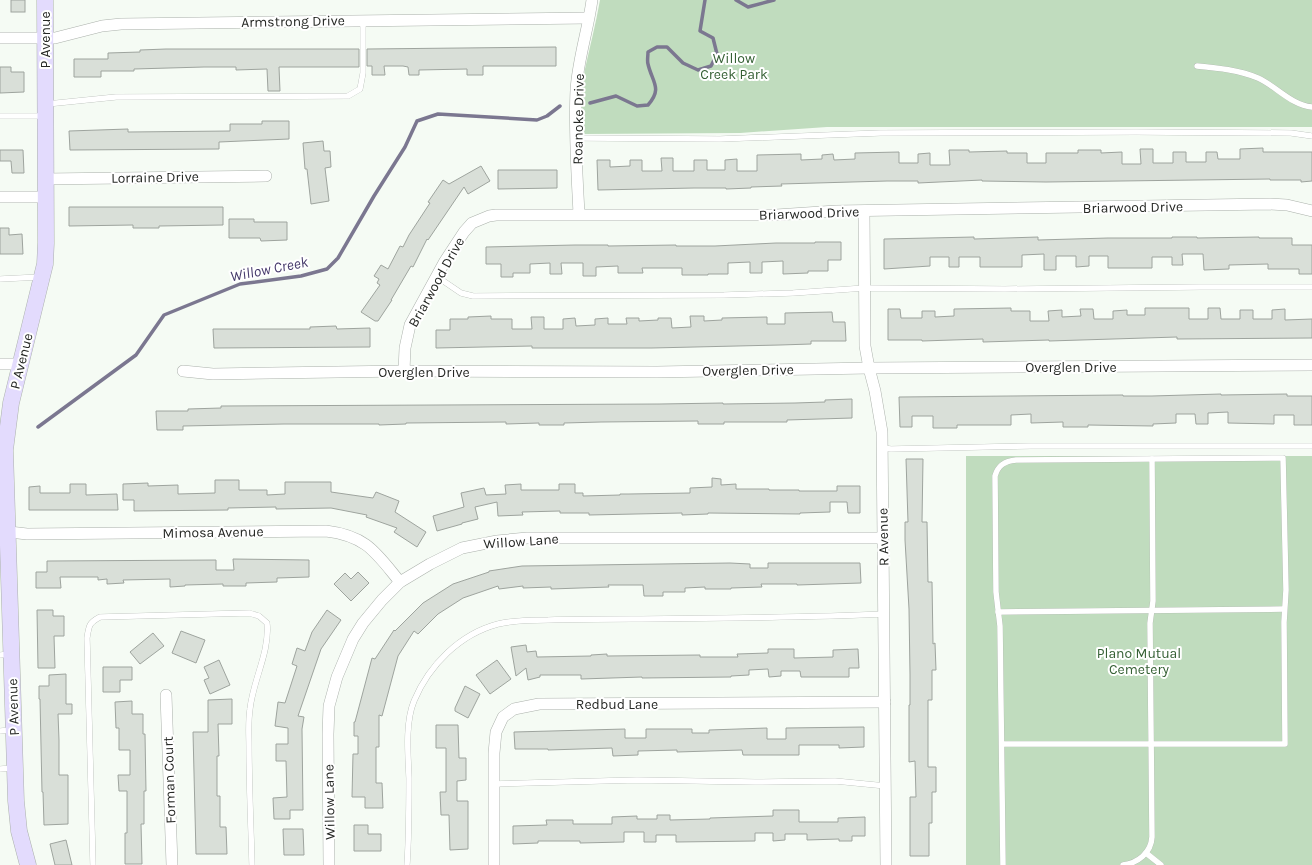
<svg xmlns="http://www.w3.org/2000/svg" width="1312" height="865" font-family="Karla,sans-serif">
	<style>
		.green { fill: #c0dcbe }
		.lines { fill: none; stroke-linecap: round; stroke-linejoin: round }
		.stream { stroke: #7b7790; stroke-width: 3.5 }
		.building { fill: #d9dfd8; stroke: #9ea49e }
		.lane-casing { stroke: #abb1ab; stroke-width: 6 }
		.street-casing { stroke: #abb1ab; stroke-width: 12 }
		.secondary-casing { stroke: #abb1ab; stroke-width: 17 }
		.lane { stroke: #fff; stroke-width: 5.5 }
		.street { stroke: #fff; stroke-width: 11 }
		.secondary { stroke: #e3dbfd; stroke-width: 16 }
		.labels { text-anchor: middle; stroke-width: 4; stroke-linejoin: round; paint-order: stroke }
		.street-label { font-size: 14px; fill: #262825; stroke: #fff }
		.park-label { font-size: 14px; fill: #356034; stroke: #fff }
		.water-label { font-size: 15px; font-style: italic; fill: #45396b; stroke: #fff }
	</style>
	<rect width="100%" height="100%" fill="#f5fbf4"/>
	<g class="green">
		<path d="M 600,0 L 1312,0 L 1312,127 L 827,127 L 740,133 L 584,134 C 581,113 581,90 585,69 C 590,46 596,23 600,0 Z"/>
		<rect x="966" y="456" width="346" height="409"/>
	</g>
	<g class="lines">
		<g class="stream">
			<polyline points="736,0 748,7 774,0"/>
			<path d="M 590,103 L 616,96 L 637,106 L 648,105 C 663,88 652,82 648,64 C 647,61 648,56 648,52 L 657,47 L 667,47 L 683,63 L 698,70 L 711,66 L 717,54 L 713,38 L 700,31 L 705,0"/>
			<polyline points="38,427 136,355 164,315 240,284 301,276 327,269 338,258 374,196 405,147 417,121 438,114 537,120 547,116 560,106"/>
		</g>
	</g>
	<g class="building">
		<rect x="11" y="0" width="14" height="12"/>
		<polygon points="556,47 556,66 483,66 483,75 467,75 467,69 419,70 419,75 409,75 408,67 403,66 384,66 385,75 372,75 372,66 367,66 367,49"/>
		<polygon points="166,49 359,49 359,67 279,67 280,91 268,91 267,69 236,70 236,67 204,67 134,69 134,71 101,71 101,77 74,77 74,59 108,59 108,53 140,52 140,50"/>
		<polygon points="0,67 11,67 11,72 24,72 24,92 0,93"/>
		<polygon points="262,121 289,121 289,139 219,142 219,149 70,150 69,131 128,129 128,132 230,131 230,124 262,124"/>
		<polygon points="323,141 324,151 330,151 331,167 325,168 329,201 311,204 307,169 305,169 303,143"/>
		<polygon points="1263,148 1263,152 1312,152 1312,181 1301,182 1301,180 1270,180 1270,179 1046,182 982,181 982,180 918,183 918,181 887,181 781,184 782,186 751,187 751,188 726,189 726,188 694,188 598,190 597,160 610,160 610,167 630,166 630,160 642,160 642,171 662,171 661,158 673,158 673,171 694,171 694,160 707,160 707,170 725,170 725,160 737,159 737,171 757,171 757,155 801,154 801,160 822,159 822,155 833,154 834,160 855,159 855,153 899,152 899,163 918,163 918,154 930,153 930,165 950,165 949,150 969,150 969,152 1007,151 1007,153 1027,153 1027,163 1046,163 1046,153 1078,153 1078,150 1101,150 1101,153 1122,152 1122,164 1141,164 1140,149 1153,149 1153,163 1173,163 1173,152 1186,152 1186,162 1206,162 1206,152 1217,152 1218,159 1240,159 1240,149"/>
		<polygon points="0,150 23,150 24,173 12,173 11,161 0,161"/>
		<polygon points="481,166 490,181 468,194 464,187 428,240 427,239 413,267 411,266 391,300 392,300 378,321 375,321 361,312 380,285 377,283 379,279 374,276 381,265 388,269 400,246 403,247 409,235 430,203 428,202 443,180 449,184"/>
		<polygon points="498,170 557,170 557,188 498,189"/>
		<polygon points="69,207 223,207 223,225 159,226 159,228 133,228 133,225 69,226"/>
		<polygon points="229,219 254,219 254,222 287,222 287,240 261,241 260,238 229,238"/>
		<polygon points="0,228 9,228 9,235 22,234 23,254 0,254"/>
		<polygon points="974,237 974,239 1038,237 1038,240 1108,238 1172,238 1172,237 1197,237 1197,238 1259,237 1259,238 1292,238 1292,245 1312,245 1312,274 1299,274 1299,269 1268,269 1268,264 1229,265 1229,269 1204,270 1203,254 1182,254 1183,265 1172,265 1172,257 1152,257 1152,268 1108,268 1108,256 1089,256 1089,266 1076,267 1076,256 1056,256 1056,270 1044,270 1044,254 1022,255 1022,267 980,267 980,257 959,257 959,267 949,267 949,257 930,257 930,266 884,269 884,239"/>
		<polygon points="815,242 841,242 841,260 828,260 828,271 808,271 808,273 783,274 783,261 762,262 762,273 750,273 750,262 728,263 728,274 708,274 708,275 682,275 682,268 642,268 643,273 618,273 618,266 596,267 596,276 583,276 583,263 561,263 562,274 550,274 550,263 530,264 530,273 513,273 513,277 501,277 501,264 486,264 486,247 575,245 608,245 608,246 676,245 676,246 715,246 776,243 815,243"/>
		<polygon points="1011,308 1011,311 1030,311 1030,321 1049,321 1048,311 1062,310 1062,317 1081,316 1080,309 1093,309 1094,319 1113,319 1113,311 1127,310 1127,315 1145,315 1145,308 1189,308 1189,319 1208,319 1208,308 1220,308 1221,319 1240,319 1240,310 1253,310 1253,319 1272,319 1272,310 1285,309 1285,320 1312,319 1312,338 1177,339 1177,337 1049,341 1049,340 983,342 983,339 922,341 922,340 888,340 888,309 900,309 901,318 922,318 922,311 935,311 935,317 954,316 954,309"/>
		<polygon points="832,312 833,322 845,322 846,341 811,341 811,344 780,345 652,348 532,348 532,346 436,348 436,330 450,330 450,319 468,319 468,317 491,316 491,319 512,319 512,329 532,329 531,317 544,317 544,329 563,329 563,319 575,318 576,326 595,325 595,319 608,318 608,324 627,324 626,318 639,318 639,321 658,320 658,318 671,318 672,328 691,327 690,316 704,316 704,321 722,320 722,318 767,317 767,324 785,324 785,313"/>
		<polygon points="336,326 337,329 370,328 370,347 214,348 213,329 310,329 310,327"/>
		<polygon points="1221,394 1221,395 1287,394 1287,396 1312,396 1312,425 1294,425 1294,415 1274,415 1274,424 1228,423 1228,412 1208,413 1208,424 1196,424 1195,414 1176,414 1176,423 1153,424 1153,426 1088,425 1088,427 1063,427 1063,422 1031,423 1031,414 1011,415 1011,425 957,425 957,428 933,428 933,416 912,416 912,427 900,427 899,397 1123,395 1123,396 1152,396"/>
		<polygon points="852,399 852,418 787,420 787,422 724,422 724,424 698,424 698,421 601,422 564,423 564,425 539,425 539,423 506,424 506,422 406,423 406,424 379,425 379,424 284,424 183,426 183,430 157,430 156,411 188,411 188,409 221,408 221,406 660,404 723,403 723,404 795,403 825,402 825,400"/>
		<polygon points="906,459 923,459 922,522 927,522 928,582 932,582 933,644 935,643 936,670 932,670 932,700 928,700 928,767 936,767 936,792 932,792 932,823 929,823 929,856 910,856 910,797 916,797 915,761 909,762 909,705 910,705 910,674 909,609 905,540 905,522 908,522"/>
		<polygon points="712,478 721,479 721,485 736,484 736,489 769,489 769,490 799,490 799,491 837,491 837,486 860,486 860,513 848,513 847,502 830,502 830,512 800,513 800,514 708,513 708,514 682,515 682,513 589,515 589,513 560,513 560,511 522,512 523,515 498,516 497,502 475,507 478,519 462,523 462,524 437,531 433,516 464,507 461,493 484,488 486,495 506,494 505,485 521,484 521,490 559,490 559,484 575,484 575,493 583,493 583,496 620,495 620,494 629,494 690,493 690,488 712,487"/>
		<polygon points="215,480 239,480 239,490 267,490 267,495 285,494 285,482 331,482 331,492 373,498 376,492 399,501 395,512 426,532 417,547 394,532 397,528 366,517 367,515 331,508 276,509 276,507 228,508 228,510 134,511 134,500 123,500 123,484 148,483 148,486 178,485 178,494 215,493"/>
		<polygon points="70,484 86,484 86,495 117,494 118,510 29,510 29,487 40,486 40,493 70,493"/>
		<polygon points="233,559 309,560 309,577 277,578 277,582 246,583 246,586 223,586 223,584 185,585 185,586 170,587 170,579 123,580 124,583 107,584 107,579 98,580 98,577 60,577 61,588 36,588 36,572 47,572 47,561 216,560 216,570 234,570"/>
		<polygon points="730,563 750,564 750,568 768,568 768,563 860,563 861,583 797,585 797,584 761,584 762,587 731,588 731,589 705,589 705,587 685,588 685,592 663,592 663,596 644,596 643,585 608,585 609,587 551,589 551,587 523,588 523,586 499,589 498,586 463,598 438,614 418,634 414,631 398,656 382,716 379,715 379,747 376,747 376,783 382,783 383,808 365,808 365,797 352,797 353,754 358,754 358,736 354,736 354,722 355,722 372,658 375,659 394,630 395,631 423,603 453,584 489,572 489,571 522,566"/>
		<polygon points="358,572 369,583 351,601 334,584 345,573 351,579"/>
		<polygon points="37,610 53,610 53,616 64,616 64,636 54,636 55,668 38,668"/>
		<polygon points="327,610 341,620 321,649 298,716 304,717 302,729 303,810 290,810 290,819 274,819 273,798 287,797 286,761 276,761 276,744 288,744 288,728 275,726 278,702 285,703 297,666 292,664 297,648 305,651 312,632"/>
		<polygon points="181,631 205,640 196,663 172,653"/>
		<polygon points="153,633 164,646 140,664 130,652"/>
		<polygon points="526,645 527,652 536,651 537,657 591,656 591,655 607,654 607,656 700,655 700,657 738,657 737,654 768,653 768,649 794,649 794,658 833,657 833,650 858,649 859,668 849,668 849,677 801,677 800,671 781,671 781,676 769,677 768,669 749,670 749,675 731,676 731,677 642,678 642,677 581,679 581,675 540,675 540,677 528,680 526,668 516,676 511,647"/>
		<polygon points="219,660 230,685 210,694 204,680 209,678 204,667"/>
		<polygon points="497,660 511,679 490,694 476,675"/>
		<polygon points="103,667 132,667 132,680 120,680 120,692 103,692"/>
		<polygon points="66,674 66,704 72,704 72,714 58,714 59,740 59,775 68,775 68,824 44,825 43,792 42,792 40,699 39,699 39,686 49,686 49,675"/>
		<polygon points="465,686 480,694 468,718 455,711 455,708"/>
		<polygon points="232,699 232,724 218,724 219,756 217,756 217,796 220,796 220,827 226,827 227,854 196,854 193,732 208,732 208,700"/>
		<polygon points="132,701 132,714 143,714 143,734 145,734 146,791 144,791 144,824 141,824 142,864 125,864 125,833 127,833 127,791 119,791 118,775 130,775 130,750 119,750 119,728 116,728 115,702"/>
		<polygon points="436,725 458,725 459,758 466,758 466,780 457,781 457,801 468,801 468,849 450,850 449,815 441,815 440,792 446,792 446,748 436,748"/>
		<polygon points="864,727 864,747 839,748 839,745 799,745 799,755 743,755 742,750 677,752 677,750 638,751 638,755 613,756 612,748 548,750 548,749 515,749 514,732 625,729 625,738 646,738 646,729 692,729 692,733 709,733 709,730 767,728 767,739 786,739 786,728"/>
		<polygon points="773,810 799,810 799,822 838,822 838,818 865,817 865,836 852,836 852,841 839,841 839,839 807,840 807,834 785,834 785,840 773,841 773,833 755,833 755,841 676,842 676,835 656,835 656,842 644,842 644,832 624,832 624,842 580,843 580,841 538,841 538,843 513,844 513,826 547,825 546,820 573,820 573,824 612,824 612,817 637,816 637,819 657,819 657,815 670,815 670,820 710,819 710,818 773,816"/>
		<polygon points="354,825 368,825 368,834 381,834 381,851 354,851"/>
		<polygon points="283,829 303,829 304,855 284,855"/>
		<polygon points="66,840 72,865 55,865 50,844"/>
	</g>
	<g class="lines">
		<defs>
			<g id="lane">
				<path d="M 1197,66 C 1218,68 1239,70 1258,78 C 1276,86 1291,105 1312,107"/>
				<polyline points="47,104 116,97 348,96 360,89 363,73 363,20"/>
				<polyline points="0,116 44,116"/>
				<polyline points="576,138 720,139 880,133 1136,132 1291,133 1312,136"/>
				<polyline points="436,276 461,293 473,296 724,295 793,293 865,288 1005,289 1200,287 1312,287"/>
				<polyline points="0,279 40,277"/>
				<polyline points="882,448 891,449 1031,446 1312,446"/>
				<polyline points="998,612 1284,609"/>
				<polyline points="0,655 11,654"/>
				<polyline points="0,731 12,730"/>
				<path d="M 1002,744 L 1285,744 L 1284,622 L 1286,590 L 1283,458 L 1016,460 C 1005,461 998,465 995,476 L 996,592 L 1000,626 L 1003,865"/>
				<polyline points="0,769 13,768"/>
				<polyline points="494,784 637,780 755,782 835,781 886,786"/>
				<polyline points="1146,853 1161,865"/>
				<path d="M 93,865 L 87,638 C 89,625 89,623 100,617 L 249,613 L 259,616 L 267,623 C 270,652 253,680 250,709 C 248,721 249,734 249,746 C 249,786 251,825 252,865"/>
				<path d="M 407,865 C 409,836 409,807 409,778 C 408,754 405,723 414,701 C 429,665 460,634 498,624 C 514,620 531,620 548,620 C 576,619 604,619 632,619 C 716,618 800,618 884,614"/>
				<path d="M 1123,865 C 1138,863 1151,853 1152,837 L 1150,623 L 1153,601 L 1152,459"/>
			</g>
			<g id="street">
				<polyline points="0,38 55,38 102,26 121,24 588,18"/>
				<polyline points="45,179 266,176"/>
				<polyline points="0,197 45,197"/>
				<polyline points="864,211 865,346 869,368 875,391 882,432 886,865"/>
				<path d="M 579,214 C 577,173 574,131 576,90 C 578,59 588,30 592,0"/>
				<polyline points="0,364 20,364"/>
				<polyline points="183,371 213,374 404,371 657,372 869,368 1312,365"/>
				<polyline points="404,371 405,348 410,325 445,261 464,232 472,223 489,216 496,215 776,215 836,211 1270,204 1287,205 1312,211"/>
				<path d="M 1,531 L 27,534 L 326,531 C 367,536 376,553 400,582"/>
				<polyline points="166,695 172,865"/>
				<polyline points="329,865 328,734 329,706 337,677 353,639 363,623 382,600 400,582 430,564 462,548 497,541 527,538 883,538"/>
				<polyline points="494,865 494,753 496,732 503,717 514,709 539,704 885,702"/>
			</g>
			<polyline id="secondary" points="28,865 19,831 16,801 5,450 11,403 45,264 46,243 45,0"/>
		</defs>
		<use href="#lane" class="lane-casing"/>
		<use href="#street" class="street-casing"/>
		<use href="#secondary" class="secondary-casing"/>
		<use href="#lane" class="lane"/>
		<use href="#street" class="street"/>
		<use href="#secondary" class="secondary"/>
	</g>
	<g class="labels">
		<g class="street-label">
			<text transform="translate(293 21) rotate(-1)" y="5">Armstrong Drive</text>
			<text transform="translate(45 40) rotate(-90)" y="5">P Avenue</text>
			<text transform="translate(578 119) rotate(-89)" y="5">Roanoke Drive</text>
			<text transform="translate(155 177) rotate(-1)" y="5">Lorraine Drive</text>
			<text transform="translate(1133 207) rotate(-1)" y="5">Briarwood Drive</text>
			<text transform="translate(809 213) rotate(-2)" y="5">Briarwood Drive</text>
			<text transform="translate(436 282) rotate(-61)" y="5">Briarwood Drive</text>
			<text transform="translate(21 361) rotate(-76)" y="5">P Avenue</text>
			<text x="1071" y="372">Overglen Drive</text>
			<text transform="translate(748 370) rotate(-1)" y="5">Overglen Drive</text>
			<text x="424" y="377">Overglen Drive</text>
			<text transform="translate(213 532) rotate(-1)" y="5">Mimosa Avenue</text>
			<text transform="translate(883 537) rotate(-91)" y="5">R Avenue</text>
			<text transform="translate(521 541) rotate(-4)" y="5">Willow Lane</text>
			<text x="617" y="709">Redbud Lane</text>
			<text transform="translate(13 707) rotate(-92)" y="5">P Avenue</text>
			<text transform="translate(169 780) rotate(-92)" y="5">Forman Court</text>
			<text transform="translate(329 802) rotate(-91)" y="5">Willow Lane</text>
		</g>
		<g class="park-label">
			<text x="734" y="63">Willow<tspan x="734" dy="16">Creek Park</tspan></text>
			<text x="1139" y="658">Plano Mutual<tspan x="1139" dy="16">Cemetery</tspan></text>
		</g>
		<g class="water-label">
			<text transform="translate(269 269) rotate(-11)" y="5">Willow Creek</text>
		</g>
	</g>
</svg>
